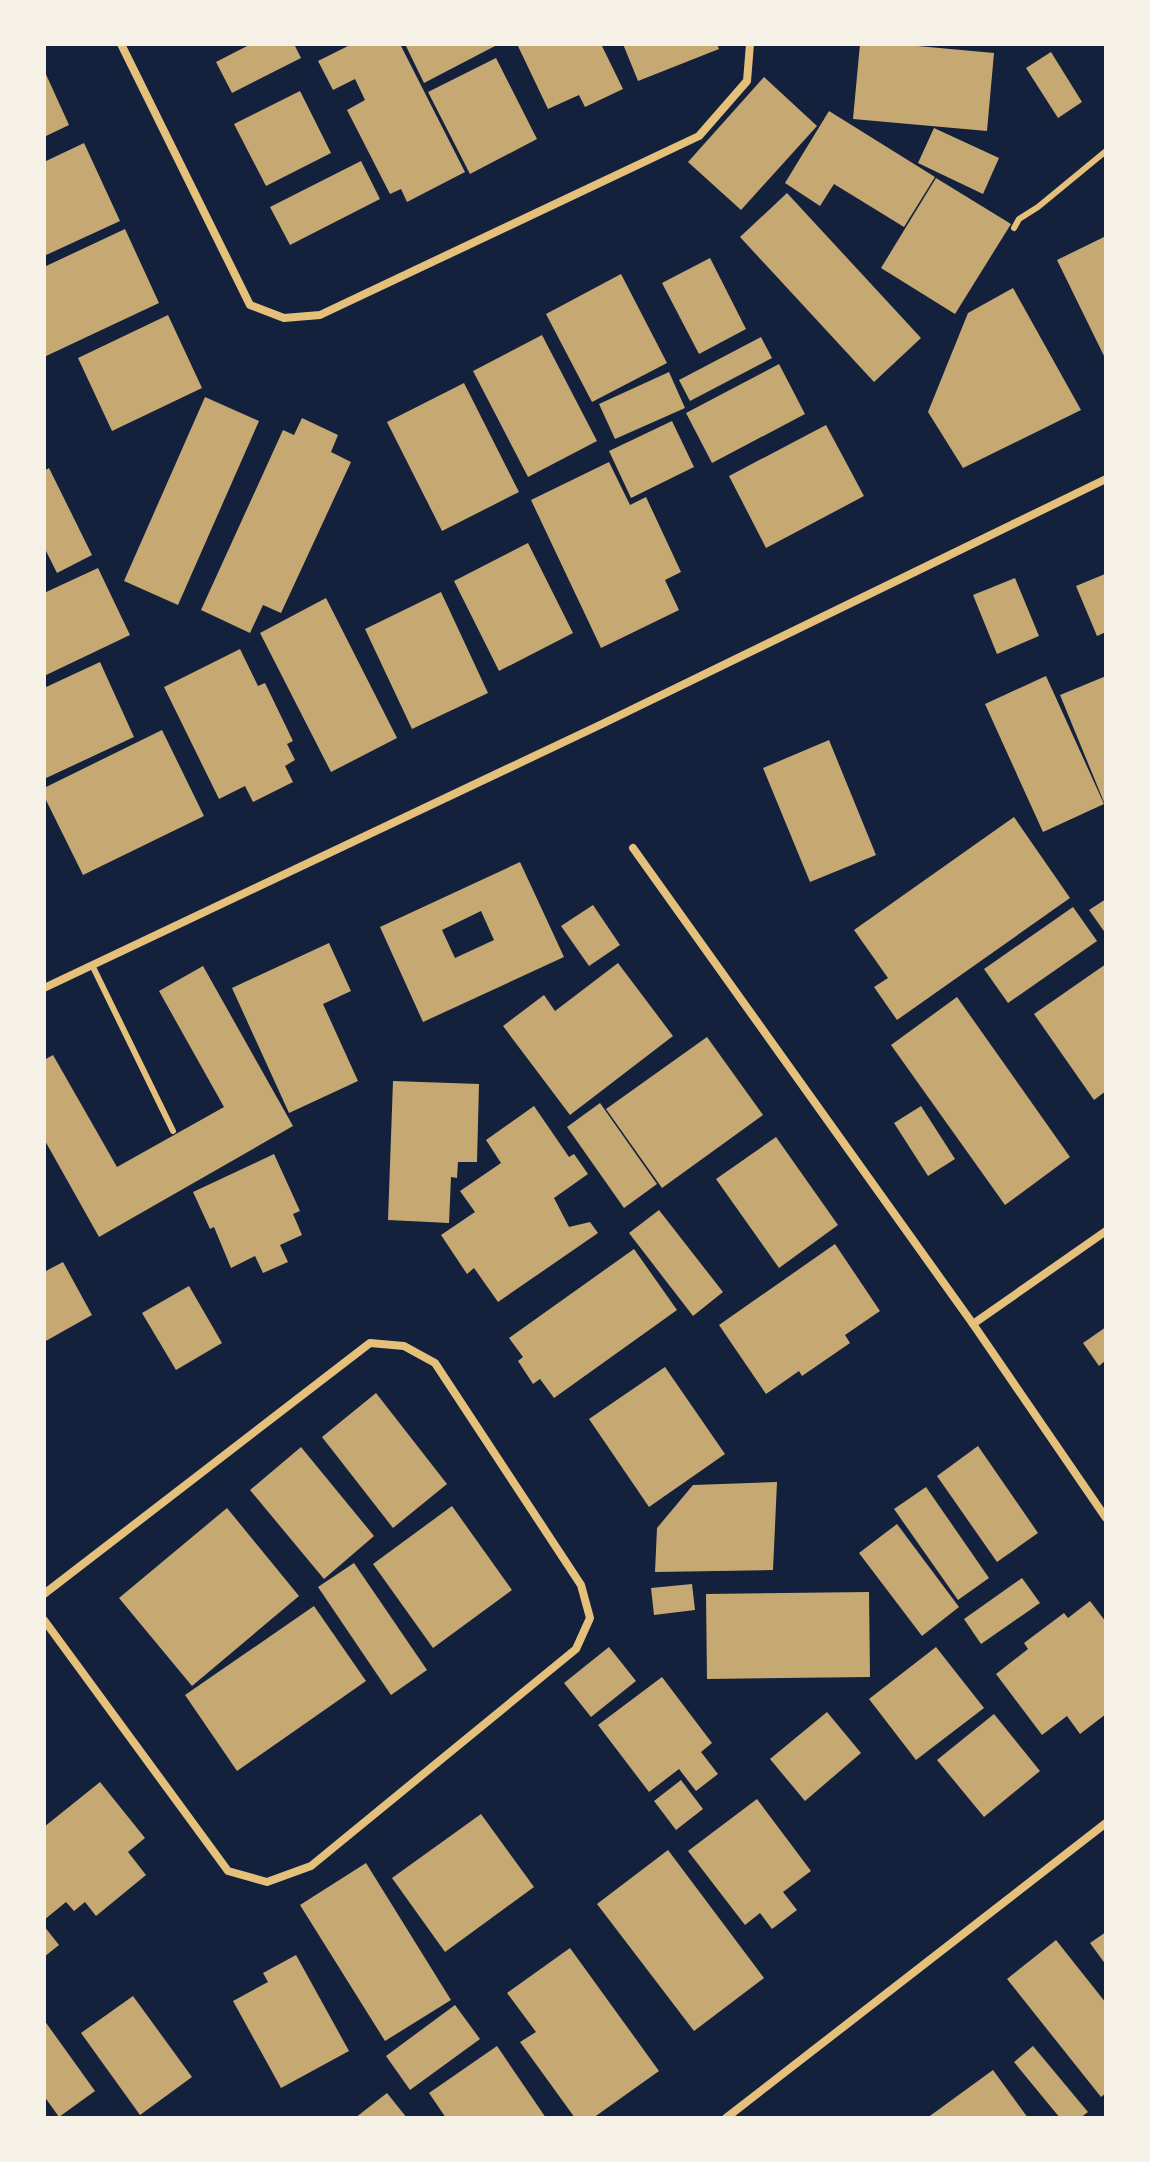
<svg xmlns="http://www.w3.org/2000/svg" width="1150" height="2162" font-family="Roboto,sans-serif">
	<style>
		.building { fill: #c6a872; fill-rule: evenodd }
		.lines { fill: none; stroke-linecap: round; stroke-linejoin: round }
		.service { stroke: #e5c07b; stroke-width: 6 }
		.minor { stroke: #e5c07b; stroke-width: 8 }
	</style>
	<rect width="100%" height="100%" fill="#14213d"/>
	<g class="building">
		<polygon points="251,44 294,44 301,58 232,93 216,62"/>
		<polygon points="352,44 400,44 465,172 407,202 401,189 390,194 347,110 365,100 355,79 333,90 318,61"/>
		<polygon points="405,44 494,44 495,46 424,83"/>
		<polygon points="517,44 601,44 623,89 585,107 579,95 548,109"/>
		<polygon points="623,44 717,44 719,49 638,81"/>
		<polygon points="860,44 896,44 994,53 987,131 853,119"/>
		<polygon points="1051,52 1082,102 1058,118 1026,68"/>
		<polygon points="496,58 537,139 470,174 428,92"/>
		<polygon points="44,70 69,125 44,137"/>
		<polygon points="764,77 817,126 741,210 688,162"/>
		<polygon points="300,91 331,153 266,186 234,124"/>
		<polygon points="829,111 935,177 904,227 834,184 820,206 785,183"/>
		<polygon points="934,128 999,158 983,194 918,163"/>
		<polygon points="84,143 120,221 44,256 44,162"/>
		<polygon points="361,161 380,199 290,245 270,207"/>
		<polygon points="936,178 1011,224 955,314 881,268"/>
		<polygon points="787,193 921,338 874,382 740,237"/>
		<polygon points="125,229 159,303 44,357 44,267"/>
		<polygon points="1106,236 1106,360 1057,260"/>
		<polygon points="710,258 746,329 699,354 662,283"/>
		<polygon points="621,274 667,363 592,402 546,314"/>
		<polygon points="1013,288 1081,410 963,468 928,412 968,313"/>
		<polygon points="168,315 202,388 112,431 78,358"/>
		<polygon points="542,335 597,441 528,477 473,371"/>
		<polygon points="761,337 772,358 690,401 679,380"/>
		<polygon points="779,364 805,414 712,463 686,413"/>
		<polygon points="669,372 685,408 615,439 599,404"/>
		<polygon points="464,383 519,492 442,531 387,422"/>
		<polygon points="205,397 259,421 178,605 124,581"/>
		<polygon points="302,418 338,435 331,452 351,462 281,613 263,605 250,633 201,610 283,430 294,435"/>
		<polygon points="672,421 694,467 631,498 609,451"/>
		<polygon points="826,425 864,496 766,548 729,476"/>
		<polygon points="609,462 630,505 646,497 681,572 665,580 679,610 601,648 531,500"/>
		<polygon points="49,468 92,555 57,573 44,547 44,471"/>
		<polygon points="528,543 573,633 499,671 454,581"/>
		<polygon points="98,568 130,635 44,676 44,593"/>
		<polygon points="1105,574 1106,632 1097,636 1076,586"/>
		<polygon points="1015,578 1039,636 997,654 973,595"/>
		<polygon points="441,592 488,693 412,729 365,629"/>
		<polygon points="326,598 397,738 331,772 260,633"/>
		<polygon points="240,649 258,686 265,683 293,741 287,744 295,760 285,766 293,782 253,802 245,786 219,799 164,687"/>
		<polygon points="100,662 134,737 44,779 44,688"/>
		<polygon points="1046,676 1104,804 1043,832 985,704"/>
		<polygon points="1106,676 1106,807 1060,695"/>
		<polygon points="162,730 204,816 83,875 44,796 44,788"/>
		<polygon points="829,740 876,855 810,882 763,768"/>
		<polygon points="1014,817 1070,898 897,1020 874,987 888,978 854,930"/>
		<path d="M 520,862 L 564,957 L 423,1022 L 380,927 ZM 481,911 L 494,940 L 455,958 L 442,930 Z"/>
		<polygon points="1106,899 1106,934 1089,910"/>
		<polygon points="593,905 620,945 589,966 561,926"/>
		<polygon points="1073,907 1097,941 1008,1003 984,969"/>
		<polygon points="329,943 351,991 323,1004 358,1081 289,1113 232,988"/>
		<polygon points="618,963 673,1036 570,1115 503,1026 544,995 555,1011"/>
		<polygon points="1106,964 1106,1091 1094,1100 1034,1014"/>
		<polygon points="203,966 293,1126 99,1237 44,1139 44,1060 53,1055 117,1167 224,1107 159,991"/>
		<polygon points="957,997 1070,1157 1005,1205 891,1045"/>
		<polygon points="707,1037 763,1115 662,1188 606,1109"/>
		<polygon points="393,1081 479,1084 477,1162 458,1162 457,1178 451,1177 449,1223 388,1220"/>
		<polygon points="600,1103 657,1184 624,1208 567,1127"/>
		<polygon points="534,1106 569,1157 574,1154 588,1174 554,1198 569,1227 590,1222 598,1233 498,1302 474,1268 467,1274 441,1235 475,1212 460,1191 501,1163 486,1140"/>
		<polygon points="921,1106 955,1159 928,1176 894,1123"/>
		<polygon points="776,1137 838,1225 779,1268 716,1179"/>
		<polygon points="274,1154 300,1211 293,1214 302,1235 280,1245 288,1262 263,1273 255,1256 231,1268 214,1227 210,1229 193,1192"/>
		<polygon points="659,1210 723,1292 693,1316 629,1233"/>
		<polygon points="835,1244 880,1311 845,1335 850,1343 802,1376 799,1371 766,1394 719,1325"/>
		<polygon points="634,1249 677,1310 554,1398 540,1379 533,1384 518,1361 523,1357 509,1338"/>
		<polygon points="63,1262 92,1315 44,1342 44,1272"/>
		<polygon points="189,1286 222,1343 176,1370 142,1313"/>
		<polygon points="1106,1327 1106,1360 1099,1366 1083,1343"/>
		<polygon points="665,1367 725,1454 649,1507 589,1419"/>
		<polygon points="376,1393 447,1484 393,1528 322,1437"/>
		<polygon points="978,1446 1038,1533 997,1562 937,1476"/>
		<polygon points="301,1447 374,1536 324,1579 250,1490"/>
		<polygon points="777,1482 773,1570 655,1572 657,1528 693,1485"/>
		<polygon points="926,1487 989,1578 958,1600 894,1509"/>
		<polygon points="452,1506 512,1590 433,1648 373,1564"/>
		<polygon points="227,1508 299,1596 192,1686 119,1598"/>
		<polygon points="897,1524 959,1607 922,1636 859,1553"/>
		<polygon points="354,1563 427,1670 391,1695 318,1587"/>
		<polygon points="1022,1578 1040,1603 981,1644 964,1619"/>
		<polygon points="692,1584 695,1610 654,1615 651,1588"/>
		<polygon points="869,1592 870,1677 707,1679 706,1594"/>
		<polygon points="1090,1601 1106,1622 1106,1714 1080,1734 1067,1716 1042,1735 996,1674 1028,1649 1024,1643 1064,1613 1068,1618"/>
		<polygon points="314,1606 366,1681 237,1771 185,1695"/>
		<polygon points="609,1647 636,1681 591,1717 564,1683"/>
		<polygon points="936,1647 984,1708 916,1760 869,1699"/>
		<polygon points="662,1677 712,1743 701,1752 718,1774 696,1791 679,1769 649,1792 598,1725"/>
		<polygon points="827,1712 861,1753 805,1801 770,1759"/>
		<polygon points="994,1714 1040,1771 984,1817 937,1760"/>
		<polygon points="681,1780 703,1809 676,1830 654,1801"/>
		<polygon points="100,1782 145,1838 128,1852 146,1875 96,1916 85,1902 74,1911 66,1902 44,1920 44,1827"/>
		<polygon points="757,1799 811,1871 783,1892 797,1910 772,1929 760,1913 745,1925 688,1851"/>
		<polygon points="481,1814 534,1887 445,1952 392,1878"/>
		<polygon points="668,1850 764,1978 694,2031 597,1904"/>
		<polygon points="366,1863 451,2000 385,2041 300,1905"/>
		<polygon points="44,1926 59,1945 44,1957"/>
		<polygon points="1106,1932 1106,1965 1090,1943"/>
		<polygon points="1056,1940 1106,2003 1106,2093 1101,2097 1007,1979"/>
		<polygon points="570,1948 659,2071 593,2118 575,2118 520,2042 536,2032 507,1993"/>
		<polygon points="296,1955 349,2051 281,2088 233,2001 268,1982 263,1973"/>
		<polygon points="133,1996 192,2077 140,2115 81,2033"/>
		<polygon points="455,2005 480,2039 410,2090 386,2056"/>
		<polygon points="44,2020 95,2091 59,2117 44,2096"/>
		<polygon points="497,2046 546,2118 446,2118 429,2093"/>
		<polygon points="1033,2046 1088,2112 1080,2118 1060,2118 1014,2062"/>
		<polygon points="993,2070 1028,2118 927,2118"/>
		<polygon points="387,2093 407,2118 355,2118"/>
	</g>
	<g class="lines">
		<g class="service">
			<polyline points="1014,228 1019,219 1038,207 1106,151"/>
			<polyline points="93,967 173,1131"/>
		</g>
		<g class="minor">
			<polyline points="121,44 250,305 284,318 320,315 699,136 747,81 750,44"/>
			<polyline points="633,848 973,1324 1106,1518"/>
			<polyline points="44,988 602,724 1106,479"/>
			<polyline points="973,1324 1106,1231"/>
			<polyline points="44,1594 370,1343 404,1346 435,1363 581,1585 590,1618 576,1649 311,1866 267,1882 228,1871 44,1620"/>
			<polyline points="726,2118 1106,1823"/>
		</g>
	</g>
	<rect width="1150" height="2162" fill="none" stroke="#f6f1e7" stroke-width="92"/>
</svg>
